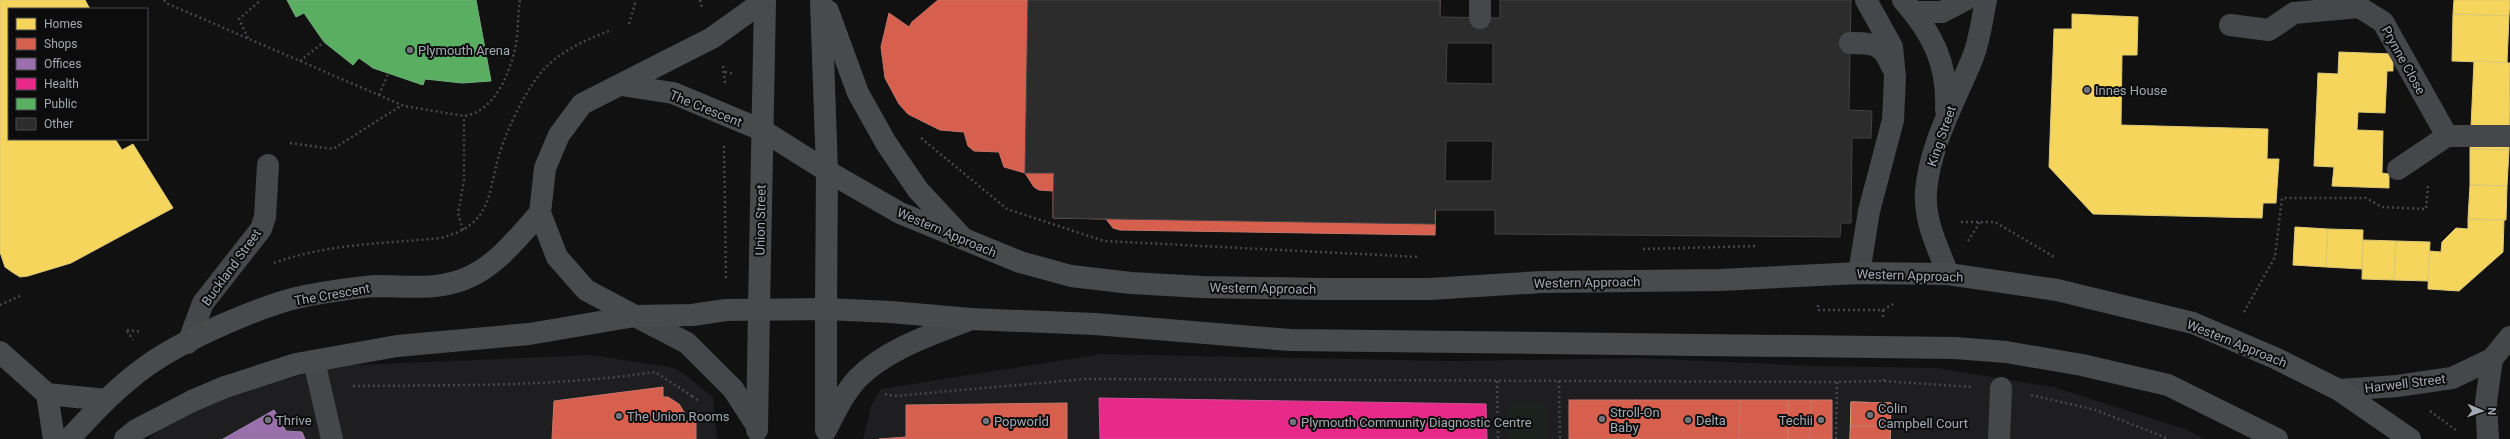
<svg xmlns="http://www.w3.org/2000/svg" width="2510" height="439" font-family="Roboto,sans-serif">
	<style>
		.built { fill: #1e1e20 }
		.green { fill: #1b211c }
		.homes { fill: #f6d55c; stroke: #ddc876 }
		.shops { fill: #d6604d; stroke: #c7766b }
		.offices { fill: #9970ab; stroke: #9c81ad }
		.health { fill: #e7298a; stroke: #d34f96 }
		.public { fill: #5aae61; stroke: #70ac79 }
		.building { fill: #2c2c2d; stroke: #414245; fill-rule: evenodd }
		.lines { fill: none; stroke-linecap: round; stroke-linejoin: round }
		.path { stroke: #47484b; stroke-width: 2.5; stroke-dasharray: 2 3; stroke-linecap: butt }
		.minor { stroke: #46474a; stroke-width: 22 }
		.major { stroke: #484a4c; stroke-width: 22 }
		.poi-dot { fill: #70747a; stroke: #0c0c0d; stroke-width: 1.5 }
		.labels { text-anchor: middle; stroke-width: 4; stroke-linejoin: round; paint-order: stroke }
		.poi-label { font-size: 13px; fill: #a3a9b2; stroke: #0c0c0d; text-anchor: start }
		.street-label { font-size: 13px; fill: #a3a9b2; stroke: #0c0c0d }
	</style>
	<rect width="100%" height="100%" fill="#111112"/>
	<g class="built">
		<polygon points="1102,354 1453,361 1643,358 1818,366 1937,368 2053,387 2185,429 2204,439 863,439 871,406 881,389"/>
		<polygon points="591,355 676,368 713,397 717,439 149,439 184,409 332,366"/>
	</g>
	<polygon class="green" points="1508,404 1546,404 1546,439 1509,439"/>
	<g class="homes">
		<polygon points="0,0 85,0 90,9 9,9 9,139 115,139 122,150 133,144 173,208 71,263 28,276 20,277 12,272 5,267 0,252"/>
		<polygon points="2454,0 2510,0 2509,16 2453,14"/>
		<polygon points="2072,14 2138,17 2137,55 2122,55 2121,125 2268,129 2267,159 2279,159 2276,203 2263,203 2262,218 2093,214 2049,167 2054,29 2072,29"/>
		<polygon points="2453,14 2509,16 2507,63 2452,61"/>
		<polygon points="2339,52 2393,54 2393,71 2387,71 2385,113 2358,112 2357,130 2383,131 2382,173 2389,174 2389,188 2332,186 2334,167 2314,166 2318,73 2338,74"/>
		<polygon points="2474,61 2510,63 2509,150 2470,149"/>
		<polygon points="2470,149 2509,150 2507,186 2470,185"/>
		<polygon points="2470,185 2507,186 2506,220 2468,219"/>
		<polygon points="2468,219 2504,220 2503,252 2459,291 2428,289 2429,251 2441,252 2442,242 2456,228 2468,229"/>
		<polygon points="2295,227 2328,229 2326,267 2293,265"/>
		<polygon points="2328,229 2363,230 2362,269 2326,267"/>
		<polygon points="2363,240 2396,241 2394,280 2362,279"/>
		<polygon points="2396,241 2430,242 2428,281 2394,280"/>
		<polygon points="1851,402 1891,403 1890,439 1850,439"/>
	</g>
	<g class="shops">
		<polygon points="938,0 1440,0 1435,235 1120,230 1113,228 1106,219 1053,218 1053,191 1039,190 1034,187 1025,173 1004,167 999,152 974,151 968,146 964,132 940,130 908,114 899,104 885,78 881,47 889,13 909,27 912,22"/>
		<polygon points="663,387 663,397 668,397 679,404 684,412 686,421 696,421 696,439 552,439 554,401"/>
		<rect x="1569" y="400" width="67" height="39"/>
		<polygon points="1636,400 1740,400 1739,439 1636,439"/>
		<polygon points="1740,400 1788,400 1788,439 1739,439"/>
		<polygon points="1788,400 1811,400 1810,439 1788,439"/>
		<polygon points="1811,400 1832,400 1832,439 1810,439"/>
		<polygon points="1851,402 1891,403 1890,426 1851,426"/>
		<polygon points="1067,403 1067,439 879,439 906,437 906,405"/>
		<polygon points="1851,426 1890,426 1890,439 1850,439"/>
	</g>
	<polygon class="offices" points="274,410 286,431 302,432 305,439 223,439"/>
	<polygon class="health" points="1099,398 1486,404 1487,439 1100,439"/>
	<polygon class="public" points="287,0 476,0 491,81 462,83 425,79 423,85 373,68 359,58 353,65 324,42 304,13 296,17"/>
	<path class="building" d="M 1028,0 L 1440,0 L 1440,17 L 1500,18 L 1500,0 L 1851,0 L 1849,110 L 1872,111 L 1871,138 L 1852,138 L 1851,223 L 1841,223 L 1840,237 L 1495,234 L 1495,210 L 1435,210 L 1435,224 L 1053,218 L 1054,173 L 1025,173 ZM 1447,43 L 1493,43 L 1493,84 L 1446,83 ZM 1446,141 L 1493,141 L 1492,181 L 1445,181 Z"/>
	<g class="lines">
		<g class="path">
			<path d="M 164,0 L 166,3 L 404,106 L 464,116 C 494,112 509,75 515,49 C 519,33 517,16 520,0"/>
			<polyline points="700,0 702,9"/>
			<polyline points="629,24 636,0"/>
			<polyline points="248,38 239,19 261,0"/>
			<polyline points="300,61 324,42"/>
			<polyline points="723,66 725,83"/>
			<polyline points="725,72 735,74"/>
			<polyline points="379,95 388,74"/>
			<polyline points="921,138 1007,209 1104,241 1419,257"/>
			<polyline points="290,143 333,149 402,105"/>
			<polyline points="724,146 726,281"/>
			<polyline points="1961,222 1995,222 2056,258"/>
			<polyline points="463,230 458,213 464,180 464,116"/>
			<polyline points="1968,241 1980,222"/>
			<polyline points="1643,249 1758,246"/>
			<path d="M 274,263 C 330,243 382,244 441,238 C 492,224 487,197 499,155 C 507,129 527,86 546,67 C 564,49 590,38 612,30"/>
			<polyline points="0,305 22,295"/>
			<polyline points="1818,305 1818,310 1883,310 1883,317"/>
			<polyline points="1883,310 1893,304"/>
			<polyline points="2244,312 2275,257 2282,198 2366,198 2382,207 2426,209 2428,185"/>
			<polyline points="127,330 142,332"/>
			<polyline points="127,331 133,340"/>
			<polyline points="1497,381 1498,439"/>
			<polyline points="1559,381 1560,439"/>
			<polyline points="1884,381 1971,387"/>
			<path d="M 353,386 C 453,385 555,387 655,372 L 692,396 L 695,394"/>
			<polyline points="885,394 895,396 1085,379 1837,382 1884,381 1884,378"/>
			<polyline points="2031,395 2096,410 2169,439"/>
			<polyline points="692,396 700,402"/>
			<polyline points="2430,411 2457,431"/>
			<polyline points="1836,439 1837,382"/>
		</g>
		<g class="minor">
			<path d="M 1903,0 C 1933,34 1948,64 1946,110"/>
			<polyline points="1913,12 1942,12 1965,0"/>
			<polyline points="1480,18 1480,0"/>
			<polyline points="2230,25 2269,30 2294,13 2359,7 2383,22 2447,136"/>
			<path d="M 1850,43 C 1872,43 1883,43 1891,65"/>
			<polyline points="2398,169 2447,136 2510,136"/>
			<polyline points="1859,273 1869,211 1893,120 1895,77 1892,47 1866,0"/>
			<path d="M 1948,274 C 1938,248 1924,221 1926,192 C 1929,146 1956,99 1973,57 C 1980,39 1982,19 1986,0"/>
			<polyline points="635,316 687,343 733,389 757,426"/>
			<polyline points="188,343 203,303 261,229 265,217 268,165"/>
			<polyline points="314,361 332,439"/>
			<polyline points="2339,390 2397,386 2452,378 2492,359 2510,337"/>
			<polyline points="826,426 826,309"/>
			<polyline points="757,430 759,309"/>
			<path d="M 826,430 C 835,412 844,393 858,378 C 888,348 934,334 971,319"/>
			<polyline points="1999,439 2001,388"/>
			<polyline points="2488,439 2486,402 2492,359"/>
		</g>
		<g class="major">
			<polyline points="821,0 827,171 826,309"/>
			<polyline points="828,11 858,93 886,143 918,190 960,235"/>
			<polyline points="621,85 673,93 762,130 827,171 900,213 1020,262 1071,276 1131,283 1202,287 1324,289 1430,289 1542,282 1721,280 1859,273 1948,274 2057,290 2193,323 2275,358 2339,390 2410,439"/>
			<polyline points="759,309 765,0"/>
			<polyline points="635,316 586,290 557,257 540,213 545,168 559,135 582,104 712,38 765,0"/>
			<polyline points="0,352 47,394 54,439"/>
			<polyline points="47,394 106,400"/>
			<path d="M 69,439 C 93,413 118,386 148,365 C 185,339 261,305 305,296 C 328,292 354,287 377,286 C 409,286 439,291 469,277 C 498,264 519,236 540,213"/>
			<polyline points="125,439 136,430 192,401 225,387 296,364 397,346 529,334 635,316 692,315 726,310 826,309 891,312 971,319 1095,324 1290,340 1955,348 2006,352 2082,365 2168,385 2277,439"/>
		</g>
	</g>
	<g class="poi-dot">
		<circle cx="410" cy="50" r="4"/>
		<circle cx="2087" cy="90" r="4"/>
		<circle cx="1870" cy="415" r="4"/>
		<circle cx="619" cy="416" r="4"/>
		<circle cx="1602" cy="419" r="4"/>
		<circle cx="268" cy="420" r="4"/>
		<circle cx="1688" cy="420" r="4"/>
		<circle cx="1821" cy="420" r="4"/>
		<circle cx="986" cy="421" r="4"/>
		<circle cx="1293" cy="422" r="4"/>
	</g>
	<g class="labels">
		<g class="poi-label">
			<text x="418" y="55">Plymouth Arena</text>
			<text x="2095" y="95">Innes House</text>
			<text x="1878" y="413">Colin<tspan x="1878" dy="15">Campbell Court</tspan></text>
			<text x="1610" y="417">Stroll-On<tspan x="1610" dy="15">Baby</tspan></text>
			<text x="627" y="421">The Union Rooms</text>
			<text x="276" y="425">Thrive</text>
			<text x="1696" y="425">Delta</text>
			<text x="1813" y="425" text-anchor="end">Techii</text>
			<text x="994" y="426">Popworld</text>
			<text x="1301" y="427">Plymouth Community Diagnostic Centre</text>
		</g>
		<g class="street-label">
			<text transform="translate(2404 60) rotate(61)" y="5">Prynne Close</text>
			<text transform="translate(706 108) rotate(22)" y="5">The Crescent</text>
			<text transform="translate(1941 136) rotate(-71)" y="5">King Street</text>
			<text transform="translate(760 220) rotate(-89)" y="5">Union Street</text>
			<text transform="translate(947 232) rotate(23)" y="5">Western Approach</text>
			<text transform="translate(231 267) rotate(-54)" y="5">Buckland Street</text>
			<text transform="translate(1910 275) rotate(2)" y="5">Western Approach</text>
			<text transform="translate(1587 282) rotate(-1)" y="5">Western Approach</text>
			<text transform="translate(1263 288) rotate(1)" y="5">Western Approach</text>
			<text transform="translate(332 294) rotate(-10)" y="5">The Crescent</text>
			<text transform="translate(2237 343) rotate(22)" y="5">Western Approach</text>
			<text transform="translate(2405 383) rotate(-7)" y="5">Harwell Street</text>
		</g>
	</g>
	<rect x="8" y="8" width="140" height="132" fill="#0c0c0d" stroke="#484b4f"/>
	<rect x="16" y="18" width="20" height="12" fill="#f6d55c" stroke="#484b4f"/>
	<text x="44" y="28" font-size="12" fill="#a3a9b2">Homes</text>
	<rect x="16" y="38" width="20" height="12" fill="#d6604d" stroke="#484b4f"/>
	<text x="44" y="48" font-size="12" fill="#a3a9b2">Shops</text>
	<rect x="16" y="58" width="20" height="12" fill="#9970ab" stroke="#484b4f"/>
	<text x="44" y="68" font-size="12" fill="#a3a9b2">Offices</text>
	<rect x="16" y="78" width="20" height="12" fill="#e7298a" stroke="#484b4f"/>
	<text x="44" y="88" font-size="12" fill="#a3a9b2">Health</text>
	<rect x="16" y="98" width="20" height="12" fill="#5aae61" stroke="#484b4f"/>
	<text x="44" y="108" font-size="12" fill="#a3a9b2">Public</text>
	<rect x="16" y="118" width="20" height="12" fill="#2c2c2d" stroke="#484b4f"/>
	<text x="44" y="128" font-size="12" fill="#a3a9b2">Other</text>
	<g transform="translate(2482 411) rotate(92)" stroke="#0c0c0d" stroke-width="3" paint-order="stroke">
	<path d="M0-3L7 15L0 10L-7 15Z" fill="#a3a9b2"/>
	<text y="-6" font-size="11" font-weight="bold" text-anchor="middle" fill="#a3a9b2">N</text>
	</g>
</svg>
